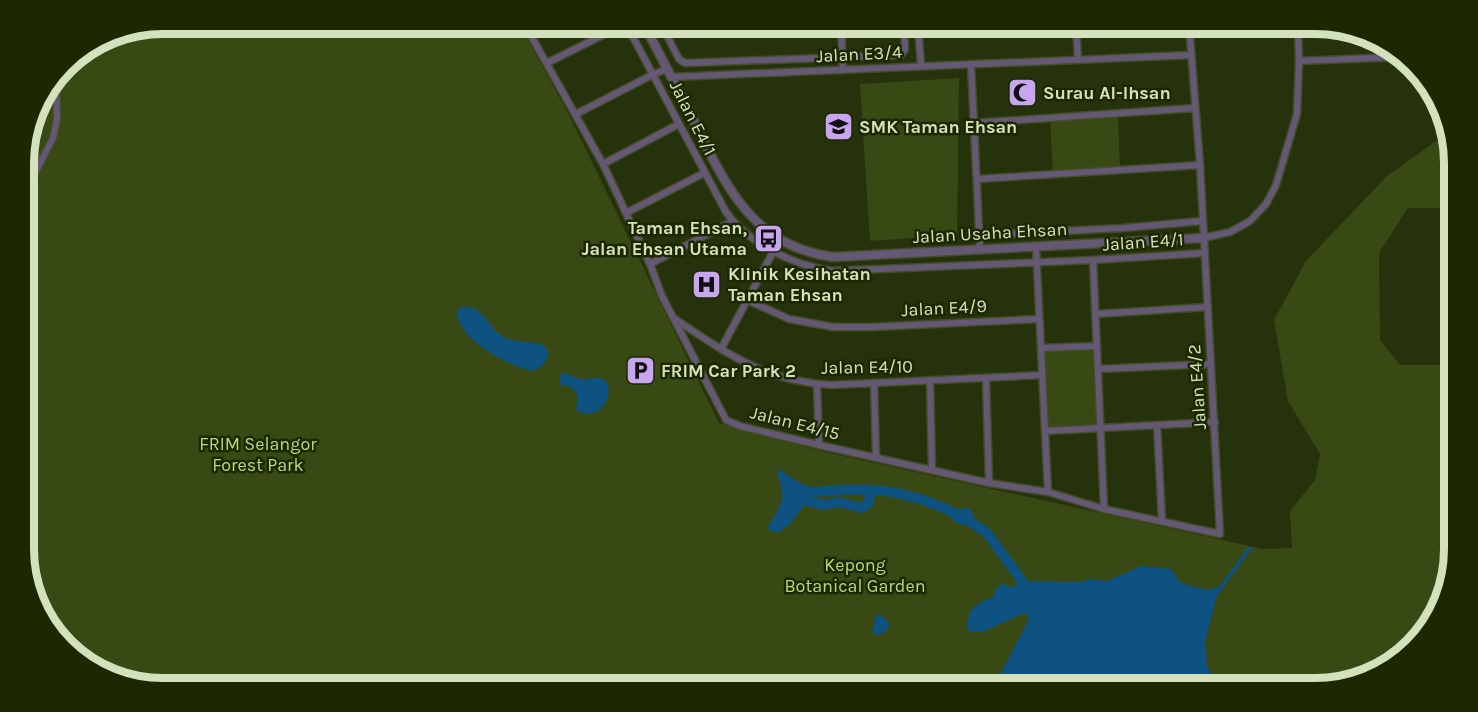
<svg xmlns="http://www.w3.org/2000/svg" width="1478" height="712" font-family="Karla,sans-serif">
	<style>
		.green { fill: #384913 }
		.water { fill: #0d5280 }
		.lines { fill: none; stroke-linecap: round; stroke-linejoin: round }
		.river { stroke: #0d5280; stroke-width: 10 }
		.minor-casing { stroke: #424e27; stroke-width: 9 }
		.tertiary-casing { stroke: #424e27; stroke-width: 11 }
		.minor { stroke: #645874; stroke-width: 6 }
		.tertiary { stroke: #645874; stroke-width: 8 }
		.labels { text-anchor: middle; stroke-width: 5; stroke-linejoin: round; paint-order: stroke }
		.street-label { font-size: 18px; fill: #d3e1bc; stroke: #1c2802 }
		.poi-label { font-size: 18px; font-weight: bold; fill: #d3e1bc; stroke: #1c2802; text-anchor: start }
		.park-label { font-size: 18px; fill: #b8da7a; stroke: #1c2802 }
		.rim { fill: none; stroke: #d3e1bc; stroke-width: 8 }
	</style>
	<rect width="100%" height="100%" fill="#26320b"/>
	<g class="green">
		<polygon points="163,24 519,24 568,113 719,423 821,451 1263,549 1292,548 1290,511 1315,480 1320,454 1288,401 1274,320 1306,261 1386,177 1448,132 1453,145 1453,208 1408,208 1379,253 1380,340 1400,365 1453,365 1454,549 1440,610 1392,665 1324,688 163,688 102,674 53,633 25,567 24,154 39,101 71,59 110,34"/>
		<polygon points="959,78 957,235 870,241 860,84"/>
		<polygon points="1118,113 1120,170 1053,175 1050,118"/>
		<polygon points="1097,346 1101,428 1045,431 1041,348"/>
	</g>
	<g class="water">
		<path d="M 461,307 C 484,305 486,326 502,336 C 514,343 530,341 543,345 L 548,350 C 548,361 543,366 533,371 C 509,367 455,338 457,310 Z"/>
		<path d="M 563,373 C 570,374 574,378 581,379 C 587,381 594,377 600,378 C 620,383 603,427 576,410 L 578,395 L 569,386 L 560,385 L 560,376 Z"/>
		<path d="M 777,468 L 800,483 L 817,489 L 789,525 L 777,533 L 769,530 L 768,526 C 787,497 783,500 777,468 Z"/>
		<polygon points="946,507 962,509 970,508 975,520 987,533 955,522 942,508"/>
		<path d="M 1248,547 L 1253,547 L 1217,596 L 1205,641 L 1207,666 L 1211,673 L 1219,679 L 1246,683 L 1246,688 L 993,688 L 1028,621 L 1028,616 L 1025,613 L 982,632 L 971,632 L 967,630 C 966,612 975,602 992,598 L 998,586 L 1002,584 L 1013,587 L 1022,581 L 1080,582 L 1091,579 L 1107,581 L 1141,566 L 1171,569 L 1179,581 L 1190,586 L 1208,590 L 1220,586 Z"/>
		<polygon points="876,615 884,617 890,625 884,633 876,635 872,632"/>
	</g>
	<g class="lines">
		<g class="river">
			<path d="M 815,492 C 866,486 907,489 954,513"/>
			<polyline points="808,501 823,505 839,502 862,508 868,504 871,490"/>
			<polyline points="975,525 987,533 1022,581"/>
		</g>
		<defs>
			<g id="minor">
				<polyline points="528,24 530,34 603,164 650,264 662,296 726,420 740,426 819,445 989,483 1048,492 1104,509 1220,534 1200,165 1189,24"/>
				<path d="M 626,24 L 726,212 C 749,244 793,265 832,271 L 1093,260 L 1205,253"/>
				<polyline points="661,24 679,59 685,63 901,55 905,49 904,24"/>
				<polyline points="841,24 843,70"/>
				<polyline points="918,24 921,66"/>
				<polyline points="1076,24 1078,60"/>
				<polyline points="1299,61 1398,57"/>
				<polyline points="547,63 625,24"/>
				<polyline points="971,64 980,250"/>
				<polyline points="672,77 1191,55"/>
				<polyline points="576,114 654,74 667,69"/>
				<polyline points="974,123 1195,108"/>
				<polyline points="603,164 679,124"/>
				<polyline points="977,179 1200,165"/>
				<polyline points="24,195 53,138 57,119 56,78"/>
				<polyline points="626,213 704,173"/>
				<polyline points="980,235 1123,228 1202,221"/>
				<polyline points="1203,238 1230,232 1250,221 1266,204 1276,185 1297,114 1299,61 1298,24"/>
				<polyline points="1036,247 1048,492"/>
				<polyline points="1093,260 1104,509"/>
				<polyline points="650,264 733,221"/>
				<polyline points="747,300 789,319 833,327 873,327 1039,319"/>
				<polyline points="1096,314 1207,307"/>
				<path d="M 675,319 C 727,354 767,382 832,385 L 1042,375"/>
				<polyline points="1041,348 1097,346"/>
				<polyline points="721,349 773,252"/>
				<polyline points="1098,369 1211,364"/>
				<polyline points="986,378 989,483"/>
				<polyline points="930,380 932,470"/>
				<polyline points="874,383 876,457"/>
				<polyline points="817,384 819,445"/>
				<polyline points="1157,425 1162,521"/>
				<polyline points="1045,431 1215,422"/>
			</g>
			<path id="tertiary" d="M 644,24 C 660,56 677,87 693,119 C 725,184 751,246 833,257 L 1203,238"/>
		</defs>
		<use href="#minor" class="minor-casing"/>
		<use href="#tertiary" class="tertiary-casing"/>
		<use href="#minor" class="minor"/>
		<use href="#tertiary" class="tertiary"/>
	</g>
	<defs>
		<symbol id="mosque-square" viewBox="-11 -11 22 22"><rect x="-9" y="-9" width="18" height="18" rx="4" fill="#c8a6ef" stroke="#1c2802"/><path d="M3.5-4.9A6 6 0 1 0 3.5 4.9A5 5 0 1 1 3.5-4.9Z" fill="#111"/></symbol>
		<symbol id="school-square" viewBox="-11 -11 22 22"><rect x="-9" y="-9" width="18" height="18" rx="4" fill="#c8a6ef" stroke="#1c2802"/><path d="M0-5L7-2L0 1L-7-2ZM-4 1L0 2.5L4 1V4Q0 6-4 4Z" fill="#111"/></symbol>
		<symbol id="bus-square" viewBox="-11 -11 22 22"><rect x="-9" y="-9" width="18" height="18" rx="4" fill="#c8a6ef" stroke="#1c2802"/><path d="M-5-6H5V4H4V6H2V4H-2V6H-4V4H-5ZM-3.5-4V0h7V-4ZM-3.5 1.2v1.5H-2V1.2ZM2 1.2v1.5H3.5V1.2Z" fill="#111"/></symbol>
		<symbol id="hospital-square" viewBox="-11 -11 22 22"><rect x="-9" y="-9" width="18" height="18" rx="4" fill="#c8a6ef" stroke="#1c2802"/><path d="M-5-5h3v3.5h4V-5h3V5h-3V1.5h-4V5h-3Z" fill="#111"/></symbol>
		<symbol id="parking-square" viewBox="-11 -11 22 22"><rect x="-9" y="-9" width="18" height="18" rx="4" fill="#c8a6ef" stroke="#1c2802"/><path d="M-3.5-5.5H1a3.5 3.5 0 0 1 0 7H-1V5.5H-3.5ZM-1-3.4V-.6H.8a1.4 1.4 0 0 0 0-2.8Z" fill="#111"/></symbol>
	</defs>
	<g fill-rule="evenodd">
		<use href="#mosque-square" x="1006" y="76" width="33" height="33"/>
		<use href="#school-square" x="822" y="110" width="33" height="33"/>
		<use href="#bus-square" x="752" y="222" width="33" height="33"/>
		<use href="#hospital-square" x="690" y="268" width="33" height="33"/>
		<use href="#parking-square" x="624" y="354" width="33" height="33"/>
	</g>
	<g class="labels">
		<g class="street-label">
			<text transform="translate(859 54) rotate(-3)" y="6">Jalan E3/4</text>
			<text transform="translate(693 118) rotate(63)" y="6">Jalan E4/1</text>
			<text transform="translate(990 233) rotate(-3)" y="6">Jalan Usaha Ehsan</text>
			<text transform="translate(1143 242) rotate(-4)" y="6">Jalan E4/1</text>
			<text transform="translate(944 308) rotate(-3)" y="6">Jalan E4/9</text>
			<text transform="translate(867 367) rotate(-1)" y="6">Jalan E4/10</text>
			<text transform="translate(1197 387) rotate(-94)" y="6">Jalan E4/2</text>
			<text transform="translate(795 423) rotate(14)" y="6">Jalan E4/15</text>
		</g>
		<g class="poi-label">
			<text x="1043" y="99">Surau Al-Ihsan</text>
			<text x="859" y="133">SMK Taman Ehsan</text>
			<text x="747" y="234" text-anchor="end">Taman Ehsan,<tspan x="747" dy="21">Jalan Ehsan Utama</tspan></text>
			<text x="728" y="280">Klinik Kesihatan<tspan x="728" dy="21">Taman Ehsan</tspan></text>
			<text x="661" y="377">FRIM Car Park 2</text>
		</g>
		<g class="park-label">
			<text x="258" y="450">FRIM Selangor<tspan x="258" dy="21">Forest Park</tspan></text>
			<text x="855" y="571">Kepong<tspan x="855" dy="21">Botanical Garden</tspan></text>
		</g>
	</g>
	<path d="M0 0H1478V712H0ZM163 34H1315A129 129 0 0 1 1444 163V549A129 129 0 0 1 1315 678H163A129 129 0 0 1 34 549V163A129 129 0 0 1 163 34Z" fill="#1c2802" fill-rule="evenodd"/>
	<path class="rim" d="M163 34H1315A129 129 0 0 1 1444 163V549A129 129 0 0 1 1315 678H163A129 129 0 0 1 34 549V163A129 129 0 0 1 163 34Z"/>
</svg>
